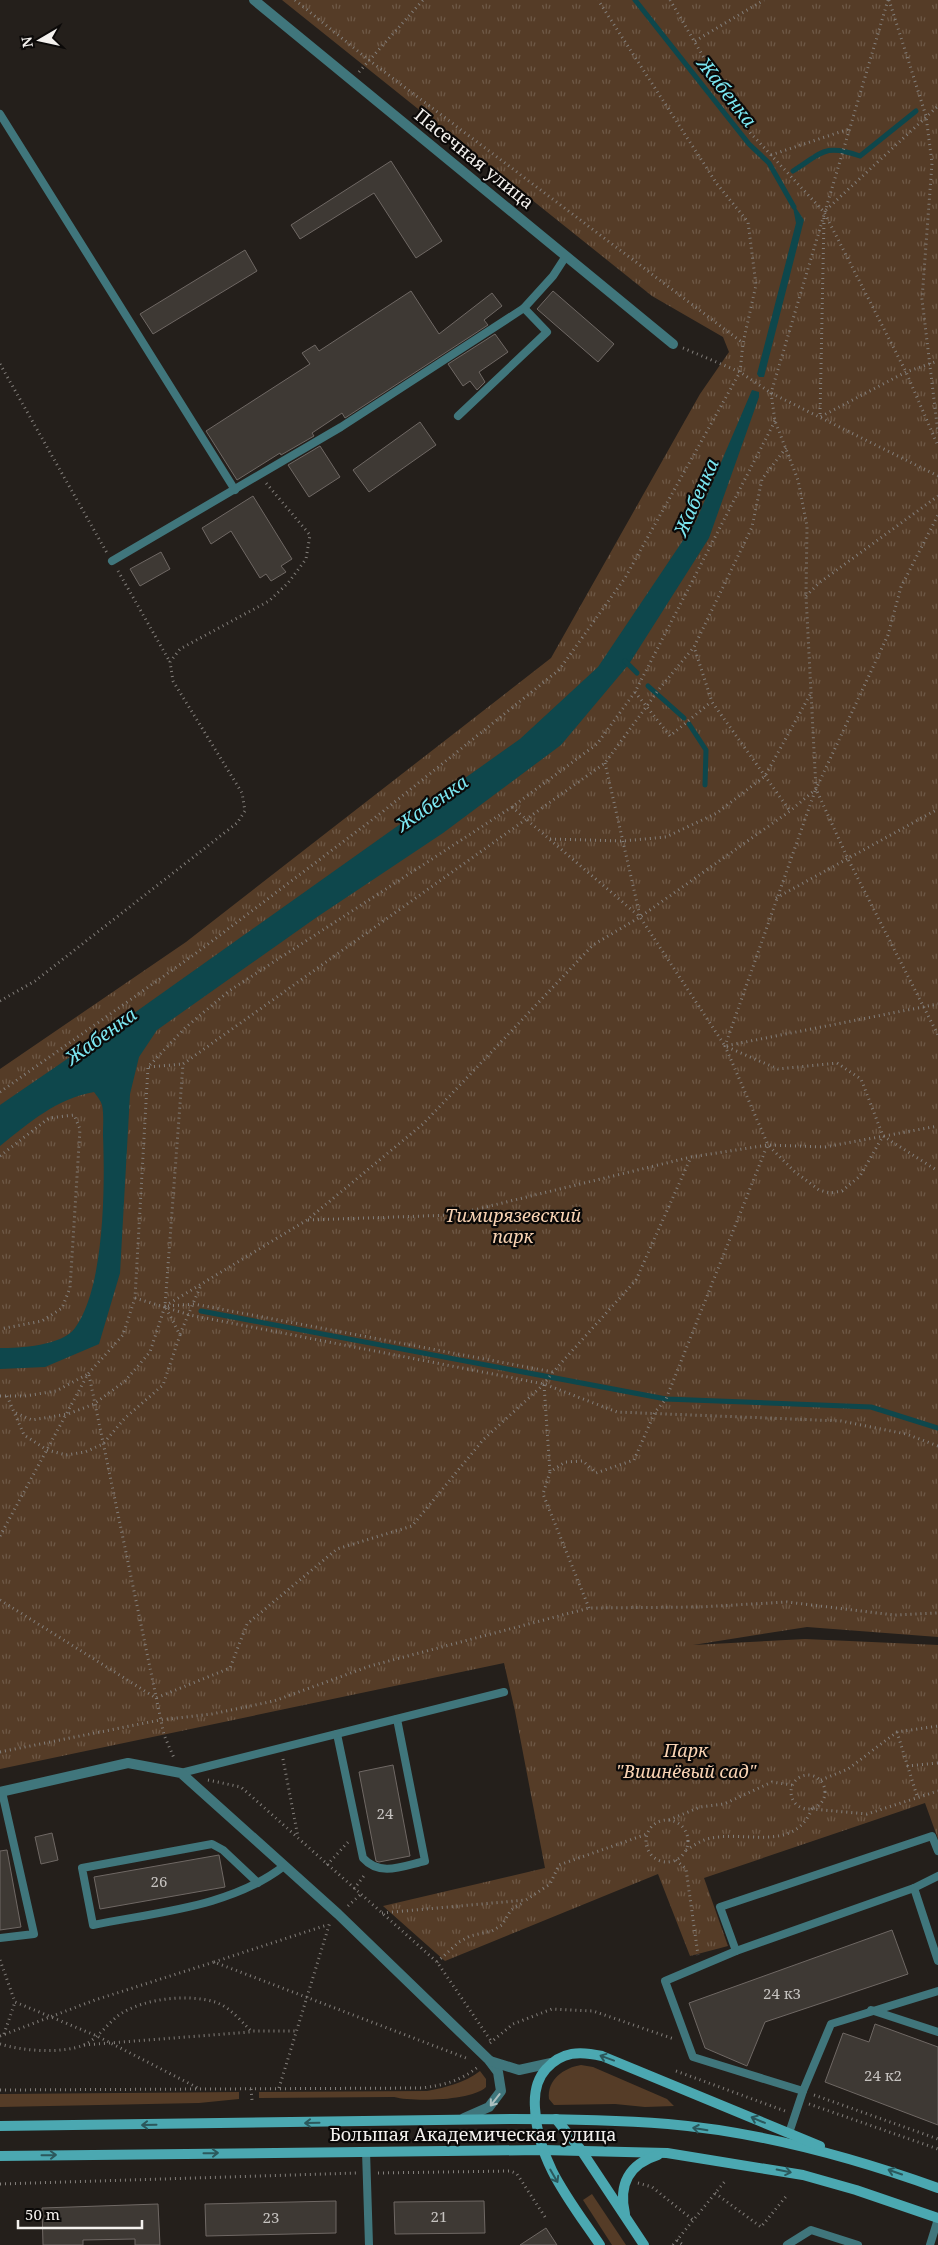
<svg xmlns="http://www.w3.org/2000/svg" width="938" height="2245" font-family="'Noto Serif',serif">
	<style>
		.grass { fill: #553c27 }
		.park { fill: url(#park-tufts) }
		.water { fill: #0e474c }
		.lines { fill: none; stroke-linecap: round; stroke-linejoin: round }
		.stream { stroke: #0e474c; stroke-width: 5 }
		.building { fill: #3e3934; stroke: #6f6864 }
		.path { stroke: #837f7b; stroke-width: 3; stroke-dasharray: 1 4; stroke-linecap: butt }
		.service { stroke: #40767c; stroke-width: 8 }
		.minor { stroke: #40767c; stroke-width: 10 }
		.secondary { stroke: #4ba8b1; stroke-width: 10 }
		.oneway { stroke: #2b585c }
		.oneway2 { stroke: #acc0c0 }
		.labels { text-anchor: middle; stroke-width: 4.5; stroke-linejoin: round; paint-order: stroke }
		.number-label { font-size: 15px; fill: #c6c3c0 }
		.street-label { font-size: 18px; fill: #f4f1ee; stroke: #0b0908 }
		.park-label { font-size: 18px; font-style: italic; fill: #f9d3b3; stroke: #0b0908 }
		.water-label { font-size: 19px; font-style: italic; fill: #7be6f1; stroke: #0b0908 }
	</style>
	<defs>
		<pattern id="park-tufts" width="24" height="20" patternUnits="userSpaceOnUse" patternTransform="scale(1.25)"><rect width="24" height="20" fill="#553c27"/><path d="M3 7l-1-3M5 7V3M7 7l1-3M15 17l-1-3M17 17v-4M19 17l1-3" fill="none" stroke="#6e5947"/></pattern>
	</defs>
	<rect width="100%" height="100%" fill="#241f1b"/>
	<g class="grass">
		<path d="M 581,2065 L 593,2067 L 667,2099 L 674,2106 L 645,2107 L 615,2104 L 554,2105 L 549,2099 C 547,2080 563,2068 581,2065 Z"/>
		<path d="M 480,2071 L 486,2079 L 486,2087 C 472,2101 413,2102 394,2097 L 259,2098 L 259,2092 L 427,2091 C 447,2087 464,2083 480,2071 Z"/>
		<polygon points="239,2092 239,2099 199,2103 0,2107 0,2094"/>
		<polygon points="592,2194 626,2245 612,2245 583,2200"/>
	</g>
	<polygon class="park" points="282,0 938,0 938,1637 807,1627 693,1645 805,1639 938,1645 938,1839 925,1803 704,1878 728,1946 690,1956 658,1874 445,1961 383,1906 545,1868 515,1711 504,1663 0,1769 0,1069 186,942 551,658 700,394 729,352 723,337 652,296"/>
	<g class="water">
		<polygon points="792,202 804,220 764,377 759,377 757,374 796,223"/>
		<path d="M 752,390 L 759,392 L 759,397 L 709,538 L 629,664 L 561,745 L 443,833 L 317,917 L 157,1030 L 139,1057 L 130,1094 L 120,1273 L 99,1344 L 45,1367 L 0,1369 L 0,1348 C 20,1348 62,1346 75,1328 C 105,1287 105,1185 103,1135 C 103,1126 104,1114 102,1105 C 101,1101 97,1096 94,1092 C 56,1099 30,1122 0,1146 L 0,1105 L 130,1016 L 520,739 L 598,667 L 696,521 Z"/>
	</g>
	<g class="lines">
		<g class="stream">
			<polyline points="635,0 749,144 769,163 794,207"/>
			<path d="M 793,171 C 822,153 824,143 860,156 L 916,111"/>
			<polyline points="625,661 637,673"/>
			<polyline points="648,686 684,718"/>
			<polyline points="689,724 706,750 705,785"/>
			<polyline points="201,1311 666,1399 871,1407 938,1428"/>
		</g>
	</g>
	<g class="building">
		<polygon points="391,161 442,241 416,258 374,193 300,239 291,225"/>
		<polygon points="245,250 257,271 153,334 140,314"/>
		<polygon points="411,291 439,334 492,293 502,306 484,320 488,325 345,418 342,413 312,433 314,436 281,455 280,453 237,480 206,431 310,364 302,353 315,345 319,351"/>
		<polygon points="553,291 614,344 598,362 537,309"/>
		<polygon points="495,334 508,352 479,372 485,382 477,390 470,381 463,386 448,364"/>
		<polygon points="420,422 436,445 369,492 353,470"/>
		<polygon points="320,446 340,477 309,497 288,465"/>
		<polygon points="253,496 292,559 281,566 286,572 271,581 266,574 260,578 231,531 211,544 202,528"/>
		<polygon points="161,552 170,569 140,586 130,569"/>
		<polygon points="393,1765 410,1856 379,1862 376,1861 359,1772"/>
		<polygon points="52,1833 58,1860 41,1864 35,1837"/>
		<polygon points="7,1850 21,1927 0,1930 0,1851"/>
		<polygon points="219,1855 225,1887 100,1909 94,1877"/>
		<polygon points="892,1930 908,1974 765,2022 747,2066 705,2048 689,2003"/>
		<polygon points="875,2024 938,2047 938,2125 825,2082 843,2033 869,2042"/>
		<polygon points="336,2201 336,2233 206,2236 205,2204"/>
		<polygon points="484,2201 485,2233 395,2234 394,2202"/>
		<polygon points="158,2204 160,2245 135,2245 135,2239 83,2240 83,2245 43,2245 42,2208"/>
		<polygon points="546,2228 557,2245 520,2245"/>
	</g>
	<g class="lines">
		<g class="path">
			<polyline points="295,0 370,61 743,343"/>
			<polyline points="670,0 744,126 824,212 906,372 938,446"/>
			<polyline points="888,0 771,393 775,421 798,480 807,526 806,596 816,789 848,859 938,1035"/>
			<polyline points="889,0 926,116 932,163 922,299 938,433"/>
			<polyline points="695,41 764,0"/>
			<polyline points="359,72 423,0"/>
			<polyline points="771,155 849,129"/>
			<polyline points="826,210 938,106"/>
			<polyline points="824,218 820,417 906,372 938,361"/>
			<polyline points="683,348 740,372 771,393 938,476"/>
			<polyline points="0,364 107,553"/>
			<polyline points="786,448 762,479 752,527 694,647 712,702 790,811"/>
			<polyline points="118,571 170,662"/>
			<polyline points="806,596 819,583 938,496"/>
			<polyline points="635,692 670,736 711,702"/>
			<polyline points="605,763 640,916"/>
			<polyline points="815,791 725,1046 768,1145 794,1171 819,1190 830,1193 842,1191 860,1176 883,1136"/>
			<polyline points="512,807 640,917 725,1046 938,1004"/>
			<polyline points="550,839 623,841 666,837 717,813 765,776 811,693"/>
			<polyline points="776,898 938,809"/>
			<polyline points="0,1001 35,981 237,823 245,811 242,793 173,681 170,662 180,649 269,601 288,583 306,559 310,535 266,483"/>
			<polyline points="727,1047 778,1069 837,1063 861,1079 883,1136 938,1171"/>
			<polyline points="149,1067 183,1064"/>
			<polyline points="0,1092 195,954 381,813 559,670 625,578 740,372 743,343 756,285 748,222 717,184 598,0"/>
			<polyline points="0,1156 49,1118 74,1115 80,1129 70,1288 62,1308 42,1321 0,1329"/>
			<polyline points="308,1220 453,1215 691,1157 768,1145 825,1147 938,1126"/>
			<polyline points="135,1298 190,1315 544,1384 617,1412 841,1421 906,1434 938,1446"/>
			<polyline points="165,1306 307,1220 423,1124 593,945 640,917 790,811 816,789 888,635 901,587 938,515"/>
			<polyline points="168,1306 194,1304 553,1372"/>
			<polyline points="180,1334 201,1285"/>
			<polyline points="89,1375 164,1735 174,1758"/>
			<polyline points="544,1385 550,1472"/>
			<polyline points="0,1396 25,1396 56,1391 88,1374"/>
			<polyline points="7,1396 24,1435 47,1450 66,1455 85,1452 103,1444 125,1418 163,1385 180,1335 165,1306"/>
			<polyline points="16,1413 32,1420 68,1414 94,1404 125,1381 150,1352 165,1306 183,1064 605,763 660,688 694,647"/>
			<polyline points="0,1536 88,1374 123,1335 135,1298 148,1067 185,1028 229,991 512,807 597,744 635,692 775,421"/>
			<polyline points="0,1600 156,1698 230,1668 247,1624 337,1549 412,1526 483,1440 544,1384 553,1372 636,1280 691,1157"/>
			<polyline points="589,1608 543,1494 550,1472 565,1462 583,1461 596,1473 634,1460 655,1412 666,1399 767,1146"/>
			<polyline points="897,1732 917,1796"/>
			<polyline points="0,1752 160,1720 212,1714 274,1701 370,1666 589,1608 700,1607 787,1602 894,1615 938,1613"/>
			<polyline points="283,1759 298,1837"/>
			<polyline points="907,1766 938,1763"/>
			<circle cx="808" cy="1792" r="17"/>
			<polyline points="208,1780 241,1787 437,1962 491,2041"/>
			<polyline points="821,1780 848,1769 897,1732 938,1726"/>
			<polyline points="669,1820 700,1807 724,1804 772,1782 792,1785"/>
			<circle cx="667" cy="1841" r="21"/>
			<path d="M 686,1850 C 693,1846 700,1841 707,1839 C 744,1829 793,1854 812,1809 L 867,1814 L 938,1791"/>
			<polyline points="676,1860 686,1869 698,1955"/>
			<polyline points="327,1865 349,1841"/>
			<polyline points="354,1889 366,1873"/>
			<polyline points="348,1906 361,1894"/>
			<polyline points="382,1913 526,1900 550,1884 559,1865 647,1834"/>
			<polyline points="0,1960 15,2002 97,2036 200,2089"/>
			<polyline points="214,1962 327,1925"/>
			<polyline points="437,1962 459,1942 470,1936 492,1931 502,1925 511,1910 524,1902"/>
			<polyline points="4,2034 15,2002"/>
			<polyline points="0,2036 95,2000 214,1962 466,2058"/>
			<polyline points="490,2043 513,2024 552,2009 593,2011 674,2039"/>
			<path d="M 0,2044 C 23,2051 61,2054 84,2045 C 99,2038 108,2022 122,2013 C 147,1998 188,1994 215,2002 C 230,2007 241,2021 251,2031 L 297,2031"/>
			<polyline points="84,2045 250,2032"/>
			<polyline points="676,2071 785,2111"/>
			<polyline points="279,2088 330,1922"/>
			<polyline points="251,2089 252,2100"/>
			<path d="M 0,2090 L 422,2088 C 444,2085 461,2081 479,2066"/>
			<polyline points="814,2095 938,2139"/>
			<polyline points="809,2104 938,2149"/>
			<polyline points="378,2173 511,2171 517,2174 545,2217"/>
			<polyline points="638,2183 652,2187 693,2220"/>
			<polyline points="0,2184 357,2173"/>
			<polyline points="715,2193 761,2227 788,2194"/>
			<polyline points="677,2240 683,2245"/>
			<polyline points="673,2245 726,2180"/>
		</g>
		<g class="service">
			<polyline points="0,114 235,490"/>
			<polyline points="524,308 553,276 566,256"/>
			<polyline points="112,561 341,427 524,308 547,332 458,416"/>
			<path d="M 337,1734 L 363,1858 C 380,1877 403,1866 425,1861 L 397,1719"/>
			<polyline points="181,1773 504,1692"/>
			<path d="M 258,1883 L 223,1850 L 212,1844 L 82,1868 L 93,1925 C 157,1912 231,1907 284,1866"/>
			<polyline points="914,1888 938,1876"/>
			<polyline points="0,1938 34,1934 2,1792"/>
			<polyline points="736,1951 720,1907 932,1836 938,1851"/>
			<polyline points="938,1961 914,1888 736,1951 665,1981 693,2057 803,2091 831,2024 938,1991"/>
			<polyline points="871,2010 938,2032"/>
			<polyline points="789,2133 803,2091"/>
			<polyline points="366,2151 369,2245"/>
			<polyline points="787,2245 811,2230 858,2245"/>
			<polyline points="930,2245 938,2219"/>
		</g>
		<g class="minor">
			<polyline points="254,0 673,344"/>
			<polyline points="0,1792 128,1763 181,1773 338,1914 489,2060 498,2072 501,2091 489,2107 464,2118"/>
			<polyline points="490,2061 519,2070 551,2063"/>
		</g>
		<g class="secondary">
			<polyline points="556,2119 581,2150 644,2245"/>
			<path d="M 0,2126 L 512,2119 C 564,2119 616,2120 668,2124 C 760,2132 852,2157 938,2188"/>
			<polyline points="0,2156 542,2150 667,2153 803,2175 856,2190 938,2218"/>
			<path d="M 625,2214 C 618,2184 629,2164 658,2155"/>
			<path d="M 600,2245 C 571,2202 537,2162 535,2108 C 534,2094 536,2080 546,2069 C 562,2051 580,2051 602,2056 L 820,2146"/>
		</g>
	</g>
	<defs><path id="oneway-shaft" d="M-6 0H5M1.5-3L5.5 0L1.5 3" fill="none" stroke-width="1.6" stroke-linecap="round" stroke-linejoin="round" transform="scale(1.25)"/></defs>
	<g class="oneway">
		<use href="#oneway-shaft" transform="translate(607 2058) rotate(-160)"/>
		<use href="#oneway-shaft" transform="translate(758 2120) rotate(-157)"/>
		<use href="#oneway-shaft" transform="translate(312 2123) rotate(179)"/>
		<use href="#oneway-shaft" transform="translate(149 2125) rotate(179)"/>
		<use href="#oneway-shaft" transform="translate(700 2129) rotate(-171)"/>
		<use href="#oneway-shaft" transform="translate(211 2153) rotate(-1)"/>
		<use href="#oneway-shaft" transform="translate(49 2155) rotate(-1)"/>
		<use href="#oneway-shaft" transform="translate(784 2171) rotate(11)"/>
		<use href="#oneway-shaft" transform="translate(895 2172) rotate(-161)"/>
		<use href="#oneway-shaft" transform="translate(554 2176) rotate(60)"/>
	</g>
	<use class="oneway2" href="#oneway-shaft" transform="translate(495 2100) rotate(128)"/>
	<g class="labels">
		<g class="number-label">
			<text x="385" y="1819">24</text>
			<text x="159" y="1887">26</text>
			<text x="782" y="1999">24 к3</text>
			<text x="883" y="2081">24 к2</text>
			<text x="439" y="2222">21</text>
			<text x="271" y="2223">23</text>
		</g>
		<g class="street-label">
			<text transform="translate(474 159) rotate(39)" y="6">Пасечная улица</text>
			<text x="473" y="2141">Большая Академическая улица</text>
		</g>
		<g class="park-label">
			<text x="513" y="1222">Тимирязевский<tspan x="513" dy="21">парк</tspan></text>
			<text x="686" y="1757">Парк<tspan x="686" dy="21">"Вишнёвый сад"</tspan></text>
		</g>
		<g class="water-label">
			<text transform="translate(727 92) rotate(52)" y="7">Жабенка</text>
			<text transform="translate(696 497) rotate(-66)" y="7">Жабенка</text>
			<text transform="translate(432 803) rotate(-35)" y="7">Жабенка</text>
			<text transform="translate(101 1036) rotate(-36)" y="7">Жабенка</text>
		</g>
	</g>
	<g transform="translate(40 40) rotate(261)" stroke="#0b0908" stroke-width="4" paint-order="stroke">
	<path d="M0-4L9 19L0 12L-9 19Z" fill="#f4f1ee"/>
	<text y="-8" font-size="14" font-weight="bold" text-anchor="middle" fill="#f4f1ee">N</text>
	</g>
	<path d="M18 2220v8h124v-8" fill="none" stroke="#f4f1ee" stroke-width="2.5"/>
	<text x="25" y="2220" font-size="15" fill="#f4f1ee" stroke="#0b0908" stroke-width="4" paint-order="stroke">50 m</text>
</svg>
